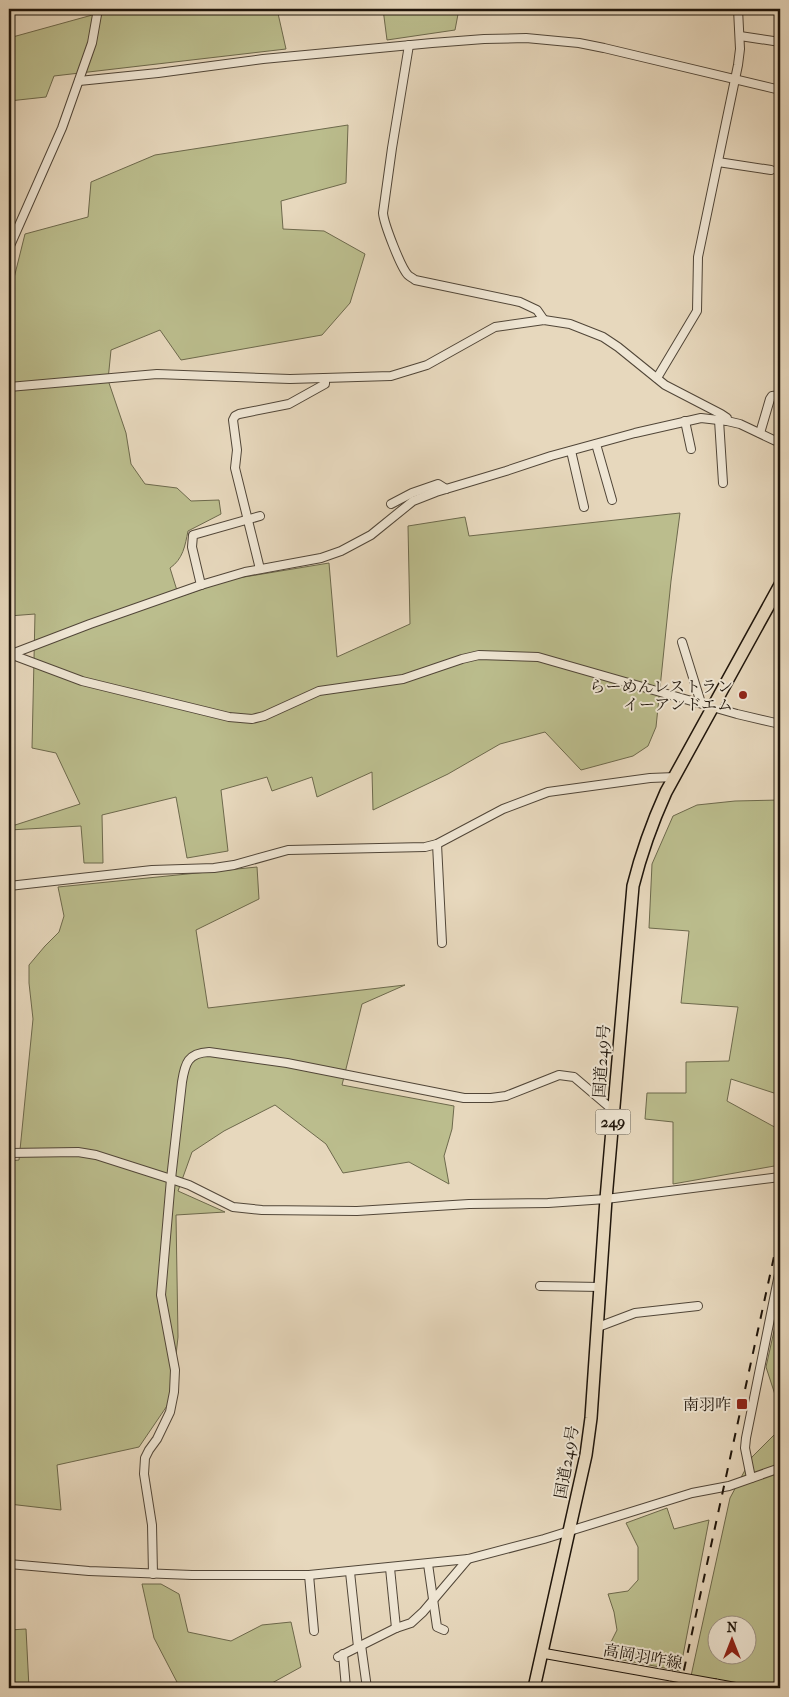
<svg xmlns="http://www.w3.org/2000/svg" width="789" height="1697" font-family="'IM FELL French Canon','Noto Serif JP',serif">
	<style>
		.green { fill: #bbbd8d; stroke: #6d694c; fill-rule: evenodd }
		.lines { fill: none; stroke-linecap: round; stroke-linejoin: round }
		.minor-casing { stroke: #514638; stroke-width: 10 }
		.major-casing { stroke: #1f150b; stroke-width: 11 }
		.highway-casing { stroke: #1f150b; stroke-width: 14 }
		.minor { stroke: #efe6d4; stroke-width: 8 }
		.major { stroke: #e7d8bd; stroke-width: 9 }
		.highway { stroke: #e7d8bd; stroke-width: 11 }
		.rail { stroke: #1f150b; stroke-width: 2; stroke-dasharray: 9 9; stroke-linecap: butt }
		.major-bridge-casing { stroke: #1f150b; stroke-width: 11; stroke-linecap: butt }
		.major-bridge { stroke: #e7d8bd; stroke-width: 9 }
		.poi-dot { fill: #8f2418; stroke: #efe6d4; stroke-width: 2 }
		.labels { text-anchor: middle; stroke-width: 4; stroke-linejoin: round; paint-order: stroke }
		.shield { fill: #efe6d4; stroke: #5d5447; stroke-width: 1 }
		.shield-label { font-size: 15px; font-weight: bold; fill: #1f150b }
		.poi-label { font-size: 16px; fill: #1f150b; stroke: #efe6d4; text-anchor: end }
		.street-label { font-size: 16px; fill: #1f150b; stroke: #efe6d4 }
	</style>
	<rect width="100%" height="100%" fill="#e7d8bd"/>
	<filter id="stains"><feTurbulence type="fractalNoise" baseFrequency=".004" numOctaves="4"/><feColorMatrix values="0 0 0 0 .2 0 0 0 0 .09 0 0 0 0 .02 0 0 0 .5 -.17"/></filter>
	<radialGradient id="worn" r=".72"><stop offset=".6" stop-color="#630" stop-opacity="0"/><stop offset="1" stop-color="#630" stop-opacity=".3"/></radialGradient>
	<g class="green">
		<polygon points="114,9 277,9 286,49 54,76 46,97 9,101 9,38"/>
		<polygon points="383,9 459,9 455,30 387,40"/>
		<path d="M 348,125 L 346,183 L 281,201 L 283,229 L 324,231 L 365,254 L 350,303 L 322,335 L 181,360 L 160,330 L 111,350 L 108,380 L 126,433 L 131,464 L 145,484 L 177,488 L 191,501 L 219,500 L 221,514 L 188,531 C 185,546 183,559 170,568 L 179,597 L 232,579 L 329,563 L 337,657 L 410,624 L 408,526 L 465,517 L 469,536 L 680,513 L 671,581 L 656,727 L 648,746 L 633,756 L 581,770 L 545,732 L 500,744 L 448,774 L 373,810 L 372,772 L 317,797 L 312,777 L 272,791 L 267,777 L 221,790 L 228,851 L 187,858 L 176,797 L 102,815 L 103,863 L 84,863 L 81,826 L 9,830 L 9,827 L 80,804 L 56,753 L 32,748 L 35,614 L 9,616 L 9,298 L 25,234 L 88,217 L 91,182 L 155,155 Z"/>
		<polygon points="780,800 780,1095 731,1079 727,1101 780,1130 780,1165 673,1184 673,1122 645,1119 647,1093 686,1093 686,1062 729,1061 738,1007 681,1003 689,931 649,928 652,864 673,816 697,805 735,801"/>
		<polygon points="257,867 259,899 196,930 208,1008 405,985 362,1004 342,1085 454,1106 452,1129 444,1156 449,1184 409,1162 343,1173 326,1144 275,1105 224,1131 192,1152 178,1191 225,1212 176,1215 178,1337 171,1400 139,1447 57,1465 61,1510 9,1504 9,1161 19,1160 33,1019 29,983 29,965 45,946 59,932 64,916 58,887"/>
		<polygon points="780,1304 780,1410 766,1367"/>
		<path d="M 780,1429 L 780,1496 L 778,1497 L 780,1542 L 780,1688 L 756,1688 L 691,1676 L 730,1498 L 752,1457 ZM 716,1624 L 746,1624 L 746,1654 L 716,1654 Z"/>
		<polygon points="667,1508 674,1529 709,1520 680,1671 613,1658 611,1642 617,1630 614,1612 608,1594 628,1591 638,1580 638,1547 626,1523"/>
		<polygon points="142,1584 161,1584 179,1594 188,1632 231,1641 262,1625 291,1622 301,1667 263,1688 108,1688 178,1684 154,1638"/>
		<polygon points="26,1629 29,1688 9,1688 9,1630"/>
	</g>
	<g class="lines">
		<defs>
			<g id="minor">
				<polyline points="740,36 780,42"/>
				<path d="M 409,45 L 392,148 L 383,213 C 384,224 401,268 408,275 C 410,277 413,278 415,280 L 520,302 L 537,310 L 544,320"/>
				<polyline points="79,81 158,73 263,59 432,43 484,39 526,38 579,43 604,48 780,90"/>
				<polyline points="718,162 771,170"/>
				<polyline points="9,248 62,128 92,43 98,9"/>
				<polyline points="657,378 697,311 698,257 738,65 740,49 738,9"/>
				<polyline points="9,387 157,374 290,379 391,376 427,365 495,327 544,320 570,324 603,337 618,347 665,385 721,414 727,418 727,421"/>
				<polyline points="719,420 723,483"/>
				<polyline points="685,421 691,449"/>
				<polyline points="760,433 770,399 772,396 780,395"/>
				<polyline points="596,444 612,500"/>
				<polyline points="571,451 584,507"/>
				<polyline points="391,504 412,493 438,484 446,489"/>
				<polyline points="260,569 235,468 237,450 233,420 235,416 239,414 289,404 325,384 325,378"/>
				<polyline points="201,585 192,547 193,535 260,516"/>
				<polyline points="682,642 701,703"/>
				<polyline points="10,654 82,681 229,717 252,719 264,716 319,691 403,679 462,659 479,655 538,657 737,714 780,724"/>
				<polyline points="9,655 90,624 201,585 245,572 321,558 341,551 371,535 413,501 436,492 506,471 551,456 635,433 701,418 727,421 740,424 780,443"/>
				<polyline points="437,844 442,943"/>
				<polyline points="9,886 152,870 214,868 234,865 288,850 425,847 437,844 503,809 548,792 650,778 675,777"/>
				<polyline points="9,1153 78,1152 96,1155 171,1179 189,1185 233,1207 262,1210 357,1211 469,1204 548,1203 606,1199 780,1177"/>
				<polyline points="540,1286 601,1287"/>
				<polyline points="598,1327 635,1313 698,1306"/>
				<polyline points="751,1478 745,1448 746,1438 780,1269"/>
				<polyline points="9,1564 89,1571 192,1575 309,1575 468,1559 544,1539 692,1493 729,1486 780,1468"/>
				<polyline points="428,1564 437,1627 444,1630"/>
				<polyline points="390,1568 396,1628"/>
				<polyline points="350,1572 358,1647"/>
				<path d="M 153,1574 L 152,1525 L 144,1474 L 145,1458 L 149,1450 L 157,1439 L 170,1412 L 174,1392 L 175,1370 L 161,1295 L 171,1179 L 182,1082 C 185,1063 188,1053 209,1052 L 287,1063 L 464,1098 L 491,1098 L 506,1096 L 559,1075 L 574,1077 L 614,1111"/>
				<polyline points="309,1575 314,1631"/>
				<polyline points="361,1645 367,1688"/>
				<polyline points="343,1654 346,1688"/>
				<polyline points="338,1657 396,1628 411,1623 423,1612 468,1559"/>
			</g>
			<g id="major">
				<polyline points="542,1653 671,1676"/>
				<polyline points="716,1684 738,1688"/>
			</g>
			<path id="highway" d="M 534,1688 L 586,1455 L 591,1418 L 606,1199 L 633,886 C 641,854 652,823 666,792 L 780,585"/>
		</defs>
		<use href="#minor" class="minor-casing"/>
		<use href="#major" class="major-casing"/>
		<use href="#highway" class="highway-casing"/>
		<use href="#minor" class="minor"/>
		<use href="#major" class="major"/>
		<use href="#highway" class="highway"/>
		<polyline class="rail" points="680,1688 780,1229"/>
		<defs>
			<polyline id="major-bridge" points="671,1676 716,1684"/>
		</defs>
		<use href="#major-bridge" class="major-bridge-casing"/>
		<use href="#major-bridge" class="major-bridge"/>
	</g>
	<g class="poi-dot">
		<circle cx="743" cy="695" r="5"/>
		<rect x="736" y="1398" width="12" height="12" rx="2.5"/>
	</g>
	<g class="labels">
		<rect class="shield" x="595.5" y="1109.5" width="35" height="25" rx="4"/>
		<g class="shield-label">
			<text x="613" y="1127">249</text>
		</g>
		<g class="poi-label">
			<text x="733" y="692">らーめんレストラン<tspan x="733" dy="18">イーアンドエム</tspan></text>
			<text x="731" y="1410">南羽咋</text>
		</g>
		<g class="street-label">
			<text transform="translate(601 1061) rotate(-86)" y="6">国道249号</text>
			<text transform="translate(566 1462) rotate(-80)" y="6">国道249号</text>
			<text transform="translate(643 1656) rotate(10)" y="6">高岡羽咋線</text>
		</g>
	</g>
	<rect width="789" height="1697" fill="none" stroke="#e7d8bd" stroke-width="30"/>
	<rect x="10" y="10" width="769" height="1677" fill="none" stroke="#1f150b" stroke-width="2.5"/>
	<rect x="15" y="15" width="759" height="1667" fill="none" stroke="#1f150b"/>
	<g transform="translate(732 1640)"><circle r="24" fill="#efe6d4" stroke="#9c9284"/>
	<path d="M0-4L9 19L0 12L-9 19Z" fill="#8f2418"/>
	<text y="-8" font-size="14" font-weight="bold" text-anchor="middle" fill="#1f150b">N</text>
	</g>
	<rect width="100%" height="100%" filter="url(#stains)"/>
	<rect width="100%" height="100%" fill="url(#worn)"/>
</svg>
